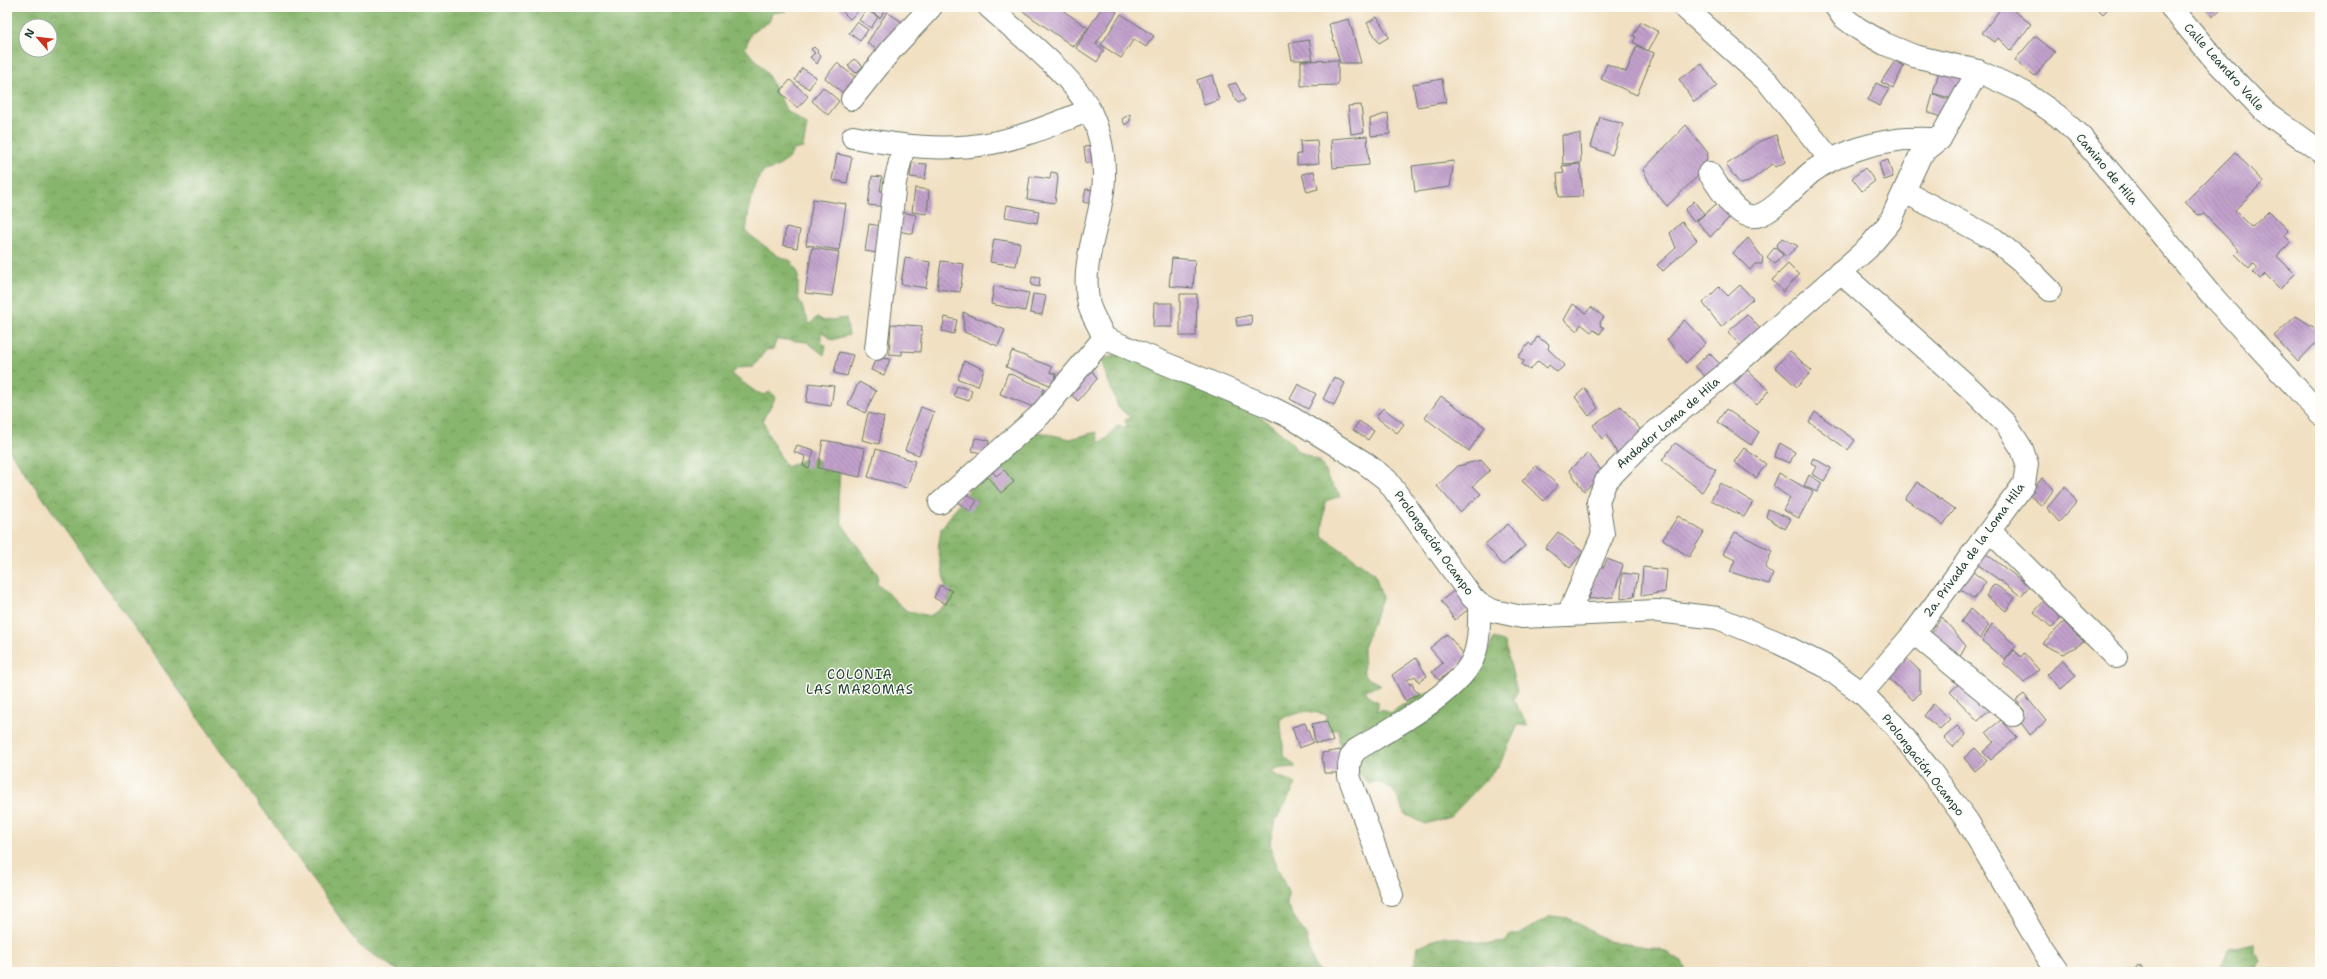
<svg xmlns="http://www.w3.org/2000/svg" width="2327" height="979" font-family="'Shantell Sans',sans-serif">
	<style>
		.forest { fill: url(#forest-crowns); stroke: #547a51; fill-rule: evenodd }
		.building { fill: url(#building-back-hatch) }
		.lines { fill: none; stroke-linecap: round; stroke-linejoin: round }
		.minor-casing { stroke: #687666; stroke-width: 24 }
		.minor { stroke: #fff; stroke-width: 22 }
		.labels { text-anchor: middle; stroke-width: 3; stroke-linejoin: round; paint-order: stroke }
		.street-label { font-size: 12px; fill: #1f3d34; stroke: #fdfcf7 }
		.neighbourhood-label { font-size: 13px; letter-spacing: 1px; fill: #1f3d34; stroke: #fdfcf7 }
	</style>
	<defs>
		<pattern id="forest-crowns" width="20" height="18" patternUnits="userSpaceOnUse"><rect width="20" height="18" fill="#89b66e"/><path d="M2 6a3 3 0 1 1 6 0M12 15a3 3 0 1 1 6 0" fill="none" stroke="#6f955b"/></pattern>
		<pattern id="building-back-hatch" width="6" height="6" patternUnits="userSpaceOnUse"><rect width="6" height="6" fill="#c2a1cc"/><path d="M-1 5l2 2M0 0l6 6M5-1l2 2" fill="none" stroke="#9d84a6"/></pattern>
	</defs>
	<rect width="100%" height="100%" fill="#fdfcf7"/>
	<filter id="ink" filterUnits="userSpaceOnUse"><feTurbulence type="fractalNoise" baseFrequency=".025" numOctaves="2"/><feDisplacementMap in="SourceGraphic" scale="8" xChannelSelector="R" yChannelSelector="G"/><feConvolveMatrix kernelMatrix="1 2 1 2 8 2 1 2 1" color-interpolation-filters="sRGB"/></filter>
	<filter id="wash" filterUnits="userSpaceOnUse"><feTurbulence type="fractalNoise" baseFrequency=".012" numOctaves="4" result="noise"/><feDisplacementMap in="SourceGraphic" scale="16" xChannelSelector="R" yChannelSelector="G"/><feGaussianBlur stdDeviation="0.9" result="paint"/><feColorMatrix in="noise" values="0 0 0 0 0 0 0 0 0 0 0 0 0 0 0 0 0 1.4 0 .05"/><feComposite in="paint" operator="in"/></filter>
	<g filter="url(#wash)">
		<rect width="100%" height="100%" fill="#f1e0c2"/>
		<g class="forest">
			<path d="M 7,7 L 786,7 L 786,11 L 772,13 L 769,22 L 751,33 L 745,49 C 759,62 772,76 776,95 L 780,97 L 786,110 L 807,125 L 803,148 L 793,150 C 789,162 776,169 763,171 L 757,182 L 750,202 L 746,232 L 778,256 L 791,261 L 798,273 L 798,297 L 810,325 L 817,317 L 824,321 L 846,318 L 849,335 L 832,340 L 821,331 L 821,343 L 826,345 L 824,355 L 807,342 L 777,339 L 773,349 L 766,350 L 753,367 L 738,368 L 731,374 L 756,392 L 764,395 L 770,392 L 776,397 L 763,419 L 767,432 L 786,467 L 810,457 L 840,470 L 838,501 L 842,524 L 878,575 L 877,584 L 907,611 L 930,616 L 949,603 L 938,549 L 941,529 L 1012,430 L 1044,433 L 1070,439 L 1096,432 L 1099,443 L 1107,438 L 1118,425 L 1128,428 L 1125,420 L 1131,418 L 1118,407 L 1101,361 L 1114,355 L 1134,355 L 1250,407 L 1291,442 L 1296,450 L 1320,461 L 1330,482 L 1341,496 L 1325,501 L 1322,536 L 1375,574 L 1382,598 L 1363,648 L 1364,676 L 1381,685 L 1365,690 L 1370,698 L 1377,701 L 1377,711 L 1382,709 L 1390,713 L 1418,695 L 1449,687 L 1466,674 L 1479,671 L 1494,638 L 1505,643 L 1517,692 L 1513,699 L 1528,726 L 1518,725 L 1499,766 L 1450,817 L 1425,824 L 1406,815 L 1393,790 L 1377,781 L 1369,784 C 1347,761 1338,763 1339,728 L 1323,734 L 1321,728 L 1328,715 L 1307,711 L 1281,718 C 1280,731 1284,742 1283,755 L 1296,767 L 1272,769 L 1274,774 L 1296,784 L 1275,822 L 1270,841 L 1272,856 L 1288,892 L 1287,906 L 1306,935 L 1313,963 L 1319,972 L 400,972 L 359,945 L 7,447 ZM 26,26 L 50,26 L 50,50 L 26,50 Z"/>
			<polygon points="1551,916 1568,918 1608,941 1660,949 1682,961 1686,972 1412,972 1418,946 1445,936 1487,944 1506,942 1509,935 1519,935"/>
			<polygon points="2255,943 2255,952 2261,961 2257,972 2221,972 2222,963 2229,948"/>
		</g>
		<g id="blocks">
			<g class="building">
				<polygon points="838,7 862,7 850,19"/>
				<polygon points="869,7 884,7 886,8 880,18 868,9"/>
				<polygon points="1022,7 1058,7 1088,28 1074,47 1021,10"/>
				<polygon points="1102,7 1110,7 1117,12 1096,44 1104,50 1097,62 1076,48"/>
				<polygon points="2002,7 2009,7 2031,24 2011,51 1998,38 1995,42 1982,33"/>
				<polygon points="2096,7 2110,7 2103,14"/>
				<polygon points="2204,7 2223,7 2212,17"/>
				<polygon points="866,10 878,17 871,28 859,20"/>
				<polygon points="887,12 905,24 885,55 867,43"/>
				<polygon points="1121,14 1154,36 1146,47 1134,39 1121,58 1101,45"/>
				<polygon points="1377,17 1389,37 1379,43 1367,23"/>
				<polygon points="1349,19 1361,63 1340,63 1329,24"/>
				<polygon points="857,22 868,30 860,41 849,33"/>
				<polygon points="1641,22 1659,32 1648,51 1633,42 1636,37 1633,36"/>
				<polygon points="2035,36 2055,52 2035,76 2015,60"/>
				<polygon points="1309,40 1313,60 1292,60 1289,43"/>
				<polygon points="1637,46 1654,53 1637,95 1601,79 1607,64 1626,72"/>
				<polygon points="814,47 818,51 817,53 821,56 817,64 810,57 815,53 811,49"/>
				<polygon points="854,59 863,66 856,73 848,66"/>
				<polygon points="1338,60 1338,85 1301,86 1301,61"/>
				<polygon points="1895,61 1904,66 1893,88 1881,82"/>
				<polygon points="837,63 856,78 844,94 825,78"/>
				<polygon points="1702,64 1717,86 1694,102 1679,79"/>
				<polygon points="1941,64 1968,72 1953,99 1933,93"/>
				<polygon points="802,68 816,77 809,89 795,80"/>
				<polygon points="1212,75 1219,100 1204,105 1197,80"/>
				<polygon points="1442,79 1446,102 1417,107 1413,84"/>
				<polygon points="790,80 808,96 798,108 780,92"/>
				<polygon points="1236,83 1245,100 1238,103 1228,85"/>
				<polygon points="1876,83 1889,89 1879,106 1868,100"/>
				<polygon points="823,87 839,101 828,115 812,101"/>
				<polygon points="1933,94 1950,100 1940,117 1928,112"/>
				<polygon points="1361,105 1364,132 1351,134 1348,106"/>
				<polygon points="1388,113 1390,134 1371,136 1370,119"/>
				<polygon points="1130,114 1130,121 1125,125 1122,119"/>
				<polygon points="1600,117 1623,124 1612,155 1591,147"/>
				<polygon points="1686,125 1708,153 1704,170 1667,206 1652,188 1643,170"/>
				<polygon points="1580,134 1581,163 1563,164 1562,135"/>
				<polygon points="1776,135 1785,162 1776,167 1772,164 1749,182 1740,184 1726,165 1760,141"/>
				<polygon points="1367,136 1369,165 1333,168 1331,139"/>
				<polygon points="1317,140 1319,163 1297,165 1297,154 1301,154 1300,141"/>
				<polygon points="1090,146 1092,163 1086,163 1084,147"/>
				<polygon points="2235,152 2263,182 2235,210 2252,227 2269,211 2289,231 2284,235 2291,242 2277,256 2295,274 2280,289 2265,274 2260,279 2253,272 2258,268 2253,263 2249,268 2235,254 2239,250 2204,214 2198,215 2185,202"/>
				<polygon points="837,154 852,157 847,183 832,180"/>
				<polygon points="1888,160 1893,177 1884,180 1879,163"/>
				<polygon points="1454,161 1450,187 1415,192 1412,166"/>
				<polygon points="912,163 927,164 925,179 910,177"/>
				<polygon points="1580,164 1583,196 1559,197 1557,174 1564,173 1562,166"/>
				<polygon points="1865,168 1875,181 1862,191 1852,178"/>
				<polygon points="1314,171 1318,189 1307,192 1302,174"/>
				<polygon points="1051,172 1057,173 1058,178 1055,203 1027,199 1030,176 1050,179"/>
				<polygon points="872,176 882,177 880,191 889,192 887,207 868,205"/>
				<polygon points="915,188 929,190 927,214 912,212"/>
				<polygon points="1086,189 1093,190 1096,205 1083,202"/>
				<polygon points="813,199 846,204 839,250 806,245"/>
				<polygon points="1722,199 1735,212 1710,237 1697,221"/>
				<polygon points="1694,201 1704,214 1694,222 1685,210"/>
				<polygon points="1007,205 1039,211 1037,223 1005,217"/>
				<polygon points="902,212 916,215 913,234 898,231"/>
				<polygon points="1682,222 1697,240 1663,271 1657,265 1676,248 1670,233"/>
				<polygon points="869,224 887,227 883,254 865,251"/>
				<polygon points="786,227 800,230 797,248 783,245"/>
				<polygon points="1748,238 1763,258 1762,264 1755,264 1750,270 1733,253"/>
				<polygon points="1782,238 1798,246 1786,257 1776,246"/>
				<polygon points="994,239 1020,243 1016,266 990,262"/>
				<polygon points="1775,247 1783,255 1775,264 1767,257"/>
				<polygon points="812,248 839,252 832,296 805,293"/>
				<polygon points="905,258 930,262 926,288 901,284"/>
				<polygon points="1172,258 1195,260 1193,288 1169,286"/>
				<polygon points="941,261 964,264 960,292 937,289"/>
				<polygon points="1788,264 1799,275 1783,292 1772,280"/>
				<polygon points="1032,277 1040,278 1039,287 1031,285"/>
				<polygon points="1740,285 1753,299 1721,327 1703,303 1719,287 1728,296"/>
				<polygon points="994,286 1029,293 1025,311 991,304"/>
				<polygon points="1033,294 1046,296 1042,315 1030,313"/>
				<polygon points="1180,294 1197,294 1196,336 1180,336"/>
				<polygon points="1154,303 1172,303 1172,327 1153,327"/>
				<polygon points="1573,304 1586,313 1591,307 1604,317 1600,322 1601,327 1604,327 1600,334 1594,330 1591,332 1581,324 1577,331 1564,320"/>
				<polygon points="963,312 1005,330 998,346 964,332"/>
				<polygon points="1747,314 1763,332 1744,350 1728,332"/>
				<polygon points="1251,315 1252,324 1237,326 1236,318"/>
				<polygon points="2296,316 2320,331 2320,338 2298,362 2274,336"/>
				<polygon points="945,317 957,320 954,334 942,331"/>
				<polygon points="1684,320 1706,343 1686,363 1667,339"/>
				<polygon points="891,324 922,326 920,352 902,351 902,355 889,354"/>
				<polygon points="1537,337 1549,344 1548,349 1565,365 1557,372 1549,365 1547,368 1538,361 1530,370 1522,365 1524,361 1518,357 1529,343 1532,346"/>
				<polygon points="1012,351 1052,367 1050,372 1056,374 1052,386 1006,367"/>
				<polygon points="1790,351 1812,371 1797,387 1775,367"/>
				<polygon points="839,352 853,355 847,376 834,373"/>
				<polygon points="1709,353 1724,368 1710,382 1695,366"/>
				<polygon points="876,358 890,359 884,375 871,370"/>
				<polygon points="964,361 984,369 978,386 958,379"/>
				<polygon points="1088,363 1097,379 1078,401 1065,389"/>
				<polygon points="1747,370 1769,390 1757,405 1734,384"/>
				<polygon points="1008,373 1044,388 1036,408 1000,394"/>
				<polygon points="1334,377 1345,383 1334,405 1323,399"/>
				<polygon points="859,382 876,391 865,413 848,404"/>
				<polygon points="809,383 834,386 831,406 806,402"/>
				<polygon points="1298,384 1316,394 1308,409 1290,399"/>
				<polygon points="957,386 972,390 969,401 954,396"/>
				<polygon points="1585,388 1598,408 1589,416 1575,397"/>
				<polygon points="1441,396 1485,427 1469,451 1425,418"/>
				<polygon points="1621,406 1644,434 1619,457 1607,435 1602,439 1593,425"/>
				<polygon points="921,407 934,412 919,455 905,450"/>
				<polygon points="1383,408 1404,424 1397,433 1376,417"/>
				<polygon points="1726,409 1759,432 1751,445 1717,422"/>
				<polygon points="1815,412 1855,440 1848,450 1809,422"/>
				<polygon points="868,413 884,417 879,444 862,440"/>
				<polygon points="1359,421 1374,431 1368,440 1353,430"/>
				<polygon points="975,438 989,440 987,454 972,451"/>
				<polygon points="823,440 865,448 860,477 818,468"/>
				<polygon points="1675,443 1716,470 1702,492 1662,460"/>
				<polygon points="1780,443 1795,452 1790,463 1774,457"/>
				<polygon points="797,445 814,450 809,468 803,466 805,456 794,452"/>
				<polygon points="1744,448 1766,464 1756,478 1734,462"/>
				<polygon points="876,449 915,461 907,488 868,477"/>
				<polygon points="1588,453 1604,474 1584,491 1569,470"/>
				<polygon points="1813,458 1831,468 1824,481 1812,474 1816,467 1811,463"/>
				<polygon points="1481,460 1490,470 1473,486 1481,494 1460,512 1437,486 1458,466"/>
				<polygon points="1536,466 1558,485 1544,501 1522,481"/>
				<polygon points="991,469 996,476 1004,470 1014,482 1001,493 985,474"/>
				<polygon points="1779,473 1813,492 1799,518 1783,510 1790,498 1773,486"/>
				<polygon points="1809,475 1822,483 1817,492 1804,486"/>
				<polygon points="2042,478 2054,489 2042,506 2029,495"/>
				<polygon points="1917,482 1955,509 1943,525 1905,499"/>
				<polygon points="1720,483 1753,502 1744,517 1711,500"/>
				<polygon points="2065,486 2077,502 2059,522 2047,508"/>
				<polygon points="963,491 977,501 970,511 956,501"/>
				<polygon points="1768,509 1791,519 1785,529 1766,517"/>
				<polygon points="1678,516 1704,532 1689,557 1663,539"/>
				<polygon points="1508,524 1525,546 1503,565 1485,544"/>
				<polygon points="1558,532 1583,552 1570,568 1545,548"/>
				<polygon points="1735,532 1772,551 1765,568 1773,574 1769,584 1730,572 1735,560 1723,554"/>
				<polygon points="1985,553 2029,586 2021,596 1977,564"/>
				<polygon points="1607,559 1623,565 1613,597 1589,599 1598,566 1604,567"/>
				<polygon points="1643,567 1667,570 1665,592 1641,596"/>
				<polygon points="1969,569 1986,582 1974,599 1956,586"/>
				<polygon points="1622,573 1638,575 1634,597 1621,599"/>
				<polygon points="1994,584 2015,598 2006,611 1986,596"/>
				<polygon points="940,585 952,591 946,604 934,598"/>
				<polygon points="1460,586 1476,603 1455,620 1441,601"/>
				<polygon points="2044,601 2062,616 2052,628 2034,612"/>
				<polygon points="1970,609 1989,625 1980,639 1961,622"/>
				<polygon points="1942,617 1966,646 1957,662 1927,640"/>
				<polygon points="2064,622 2084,642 2063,654 2042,644"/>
				<polygon points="1992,624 2016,646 2005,660 1982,641"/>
				<polygon points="1447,634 1467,658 1439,680 1432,672 1443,663 1430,648"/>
				<polygon points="2014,650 2021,657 2024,653 2039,670 2024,682 2003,663"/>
				<polygon points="1901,653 1920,671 1920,693 1913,700 1885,675"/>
				<polygon points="1416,658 1427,676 1419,682 1415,676 1407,680 1410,685 1412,682 1414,689 1419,694 1405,701 1392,675"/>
				<polygon points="2063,660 2076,676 2061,689 2047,674"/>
				<polygon points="1965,678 1993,707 1978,721 1950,692"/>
				<polygon points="2024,694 2046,721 2030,735 2019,720 2025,710 2016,700"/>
				<polygon points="1933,704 1950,719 1940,729 1924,716"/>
				<polygon points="2001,720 2017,737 1991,760 1983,752 1994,742 1986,732"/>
				<polygon points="1327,721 1333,742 1315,743 1312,724"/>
				<polygon points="1305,723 1313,743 1299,748 1292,727"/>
				<polygon points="1957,726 1966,735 1953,747 1944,738"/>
				<polygon points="1975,748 1987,761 1975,771 1964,758"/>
				<polygon points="1340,750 1345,773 1324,773 1322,753"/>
				<polygon points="2138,965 2146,972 2133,972"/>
			</g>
		</g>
	</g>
	<g filter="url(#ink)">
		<use href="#blocks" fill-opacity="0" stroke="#687666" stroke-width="1"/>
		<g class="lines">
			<defs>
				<g id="minor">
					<path d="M 989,7 C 1018,34 1074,76 1090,111 C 1102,136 1106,164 1103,191 C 1098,229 1080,265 1089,305 C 1092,316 1100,327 1104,338 L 1270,407 L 1292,418 L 1365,463 L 1387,480 L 1472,597 L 1479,604 L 1494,611 L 1522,617 L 1657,611 L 1718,618 L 1779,643 L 1825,666 L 1862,693 L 1895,726 L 1929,769 L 1968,822 L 2042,949 L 2058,972"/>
					<polyline points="1684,7 1768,82 1830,159"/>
					<polyline points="1836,7 1843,17 1859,29 1885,44 1914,56 1978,71 2025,93 2058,116 2081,137 2214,298 2320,414"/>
					<polyline points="2171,7 2216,61 2264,111 2320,151"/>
					<polyline points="852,99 891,50 931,7"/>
					<path d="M 853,137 C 899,146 945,152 992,143 C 1025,137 1058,122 1090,110"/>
					<path d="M 1709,173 C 1719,186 1732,213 1750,216 C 1770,220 1797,182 1813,171 C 1835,155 1870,143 1897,140 C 1911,138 1926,139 1940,139"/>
					<polyline points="1905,192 1994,239 2020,260 2050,290"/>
					<polyline points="1840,272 1973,391 2006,424 2022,449 2027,464 2024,484 1914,633 1862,693"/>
					<polyline points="876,349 895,182 904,146"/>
					<polyline points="940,503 1040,415 1104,338"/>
					<polyline points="1990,531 2116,657"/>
					<polyline points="1568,615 1603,534 1598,501 1606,481 1649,437 1724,375 1868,248 1890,222 1921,154 1940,139 1978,71"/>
					<polyline points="1914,633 2013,715"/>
					<path d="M 1392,895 L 1349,776 L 1349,766 L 1351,757 L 1356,750 C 1388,730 1462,691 1474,656 C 1480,639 1479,621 1479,604"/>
				</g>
			</defs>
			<use href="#minor" class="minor-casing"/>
			<use href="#minor" class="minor"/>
		</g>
	</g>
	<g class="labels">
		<g class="street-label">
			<text transform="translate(2224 67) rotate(48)" y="4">Calle Leandro Valle</text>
			<text transform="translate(2107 169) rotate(50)" y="4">Camino de Hila</text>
			<text transform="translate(1668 423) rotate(-41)" y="4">Andador Loma de Hila</text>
			<text transform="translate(1434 543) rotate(54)" y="4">Prolongación Ocampo</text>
			<text transform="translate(1974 550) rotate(-54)" y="4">2a. Privada de la Loma Hila</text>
			<text transform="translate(1923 765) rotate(52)" y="4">Prolongación Ocampo</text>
		</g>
		<g class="neighbourhood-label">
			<text x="860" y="679">COLONIA<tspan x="860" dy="15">LAS MAROMAS</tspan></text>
		</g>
	</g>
	<rect width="2327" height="979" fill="none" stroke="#fdfcf7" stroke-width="24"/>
	<g transform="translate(38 38) rotate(298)"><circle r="19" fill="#fdfcf7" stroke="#a4b0a9"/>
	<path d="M0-3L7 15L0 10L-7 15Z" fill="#c8321e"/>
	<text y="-6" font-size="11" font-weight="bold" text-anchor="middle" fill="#1f3d34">N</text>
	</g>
</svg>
